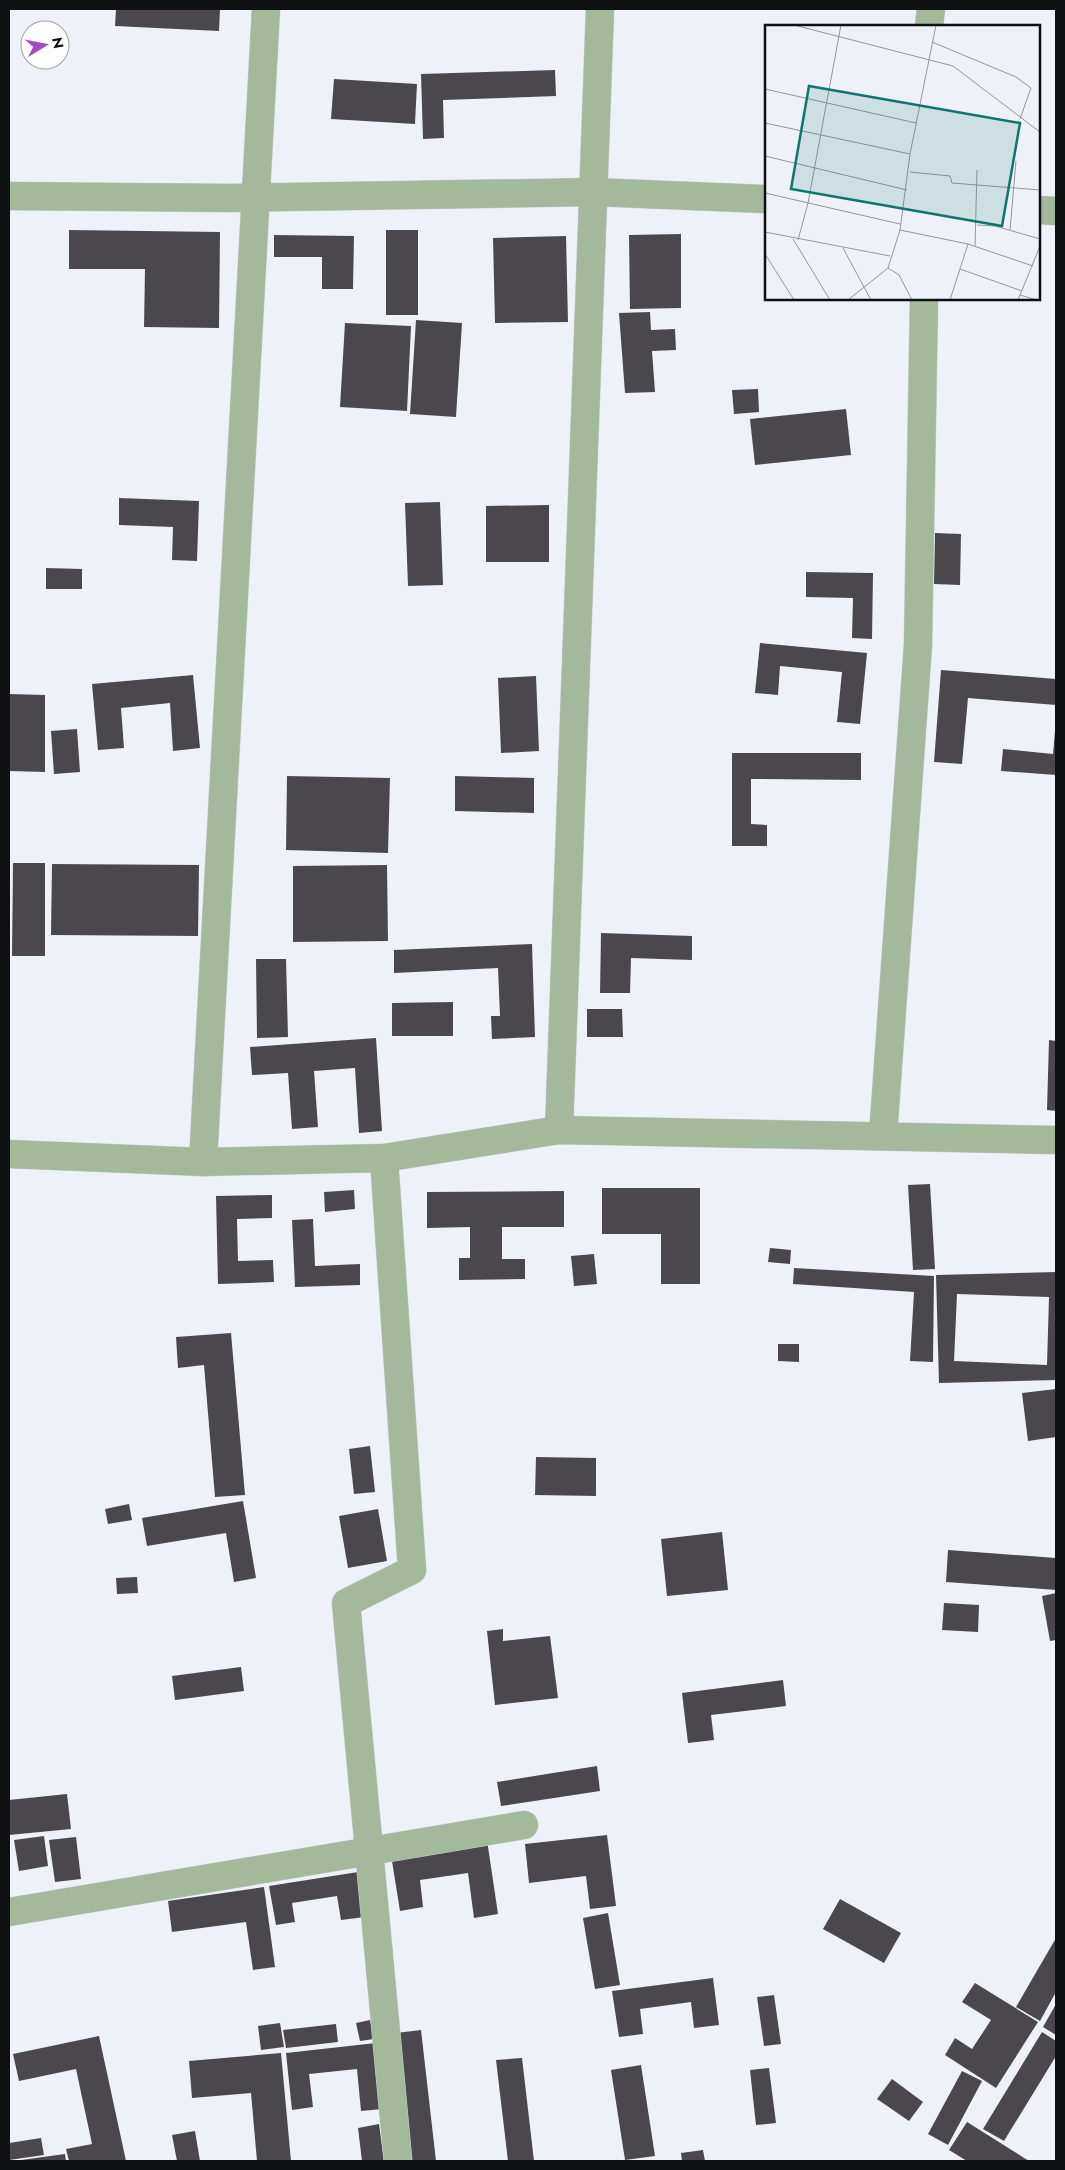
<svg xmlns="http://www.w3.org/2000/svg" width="1065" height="2170" font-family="Jost,sans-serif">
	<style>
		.building { fill: #4b484d; fill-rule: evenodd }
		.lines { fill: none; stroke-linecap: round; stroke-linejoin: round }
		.minor-casing { stroke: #cbcdd3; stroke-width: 29 }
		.minor { stroke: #a4b89b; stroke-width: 28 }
		.inset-road { fill: none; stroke: #95979c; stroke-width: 1 }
		.view { fill: #0f766e; fill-opacity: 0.15; stroke: #0f766e; stroke-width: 2.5 }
		.inset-edge { fill: none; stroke: #0f1012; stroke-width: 2.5 }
	</style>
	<rect width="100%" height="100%" fill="#eff1f8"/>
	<g class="building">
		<polygon points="116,9 220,9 219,31 115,26"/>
		<polygon points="555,70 556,96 443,100 444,138 423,139 421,74"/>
		<polygon points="334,79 417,84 415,124 331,119"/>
		<polygon points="69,230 220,232 219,328 144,327 145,269 69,269"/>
		<rect x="386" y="230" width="32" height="85"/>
		<polygon points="681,234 681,308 630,309 629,235"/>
		<polygon points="274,235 354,236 353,289 322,289 322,257 274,257"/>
		<polygon points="566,236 568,322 495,323 493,238"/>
		<polygon points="650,312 651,330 675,329 676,350 652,351 655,392 625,393 619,313"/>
		<polygon points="416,320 462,323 456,417 410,414"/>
		<polygon points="345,323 411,326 407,411 340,407"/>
		<polygon points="758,389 759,412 734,414 732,390"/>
		<polygon points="846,409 851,455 755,465 750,419"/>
		<polygon points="119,498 199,501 197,561 172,560 173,527 119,525"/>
		<polygon points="440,502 443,585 408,586 405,503"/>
		<polygon points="549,505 549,562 486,562 486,506"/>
		<polygon points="935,533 961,534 960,585 934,584"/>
		<polygon points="46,568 82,569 82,589 46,589"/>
		<polygon points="806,572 873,573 872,639 852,638 853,598 806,597"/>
		<polygon points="760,643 867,653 860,724 837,722 842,672 780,666 778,695 755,693"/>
		<polygon points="941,670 1056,679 1056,705 968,698 962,764 934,762"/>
		<polygon points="193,675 200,748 173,751 170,703 121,708 124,748 98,750 92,684"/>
		<polygon points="536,676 539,751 501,753 498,678"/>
		<polygon points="9,694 45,695 45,772 9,771"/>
		<polygon points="77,729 80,772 54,774 51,731"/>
		<polygon points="1055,731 1056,775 1001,771 1003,749 1053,754"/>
		<polygon points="732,753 861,753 861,780 751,779 751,824 767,825 767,846 732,846"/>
		<polygon points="287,776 390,778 388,853 286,850"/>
		<polygon points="455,776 534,778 534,813 455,811"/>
		<polygon points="13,863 45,863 45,956 12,956"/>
		<polygon points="52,864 199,865 198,936 51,935"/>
		<polygon points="387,865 388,941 293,942 293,866"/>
		<polygon points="601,933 692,936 692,960 631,958 630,993 600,993"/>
		<polygon points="532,944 535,1037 492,1039 491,1016 500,1016 498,968 394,973 394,950"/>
		<polygon points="256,959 286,959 288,1037 257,1038"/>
		<polygon points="453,1002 453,1036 392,1036 392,1003"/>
		<polygon points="587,1009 622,1009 623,1037 587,1037"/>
		<polygon points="376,1038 382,1131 359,1133 355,1068 314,1071 318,1127 292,1129 288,1073 252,1075 250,1047"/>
		<polygon points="1049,1040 1056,1041 1056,1111 1047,1110"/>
		<polygon points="930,1184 935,1269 913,1270 908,1185"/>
		<polygon points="602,1188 700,1188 700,1284 661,1284 661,1234 602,1234"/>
		<polygon points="354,1190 355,1209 325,1212 324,1192"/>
		<polygon points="564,1191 564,1227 502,1227 502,1259 525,1259 525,1279 459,1280 459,1258 470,1258 470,1227 427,1228 427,1192"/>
		<polygon points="272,1195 272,1218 237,1219 238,1261 273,1260 274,1282 218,1284 216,1196"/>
		<polygon points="313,1219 315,1266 360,1264 360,1285 295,1287 292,1220"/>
		<polygon points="770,1248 791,1250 790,1264 768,1262"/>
		<polygon points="594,1254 597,1284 574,1286 571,1256"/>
		<polygon points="794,1268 934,1276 933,1362 910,1361 914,1292 793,1284"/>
		<path d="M 1056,1272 L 1056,1380 L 939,1383 L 936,1275 ZM 957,1294 L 1049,1297 L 1047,1365 L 954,1361 Z"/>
		<polygon points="231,1333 245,1495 215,1497 204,1365 178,1368 176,1337"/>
		<polygon points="778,1344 799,1344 799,1362 778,1361"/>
		<polygon points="1056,1389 1056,1437 1028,1441 1022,1393"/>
		<polygon points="370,1446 375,1492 354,1494 349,1449"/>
		<polygon points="536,1457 596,1458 596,1496 535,1495"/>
		<polygon points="243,1501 256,1578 234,1582 226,1533 147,1546 142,1518"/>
		<polygon points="129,1504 132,1520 108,1524 105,1509"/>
		<polygon points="378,1509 387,1561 348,1568 339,1516"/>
		<polygon points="722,1532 728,1590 667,1596 661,1539"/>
		<polygon points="948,1550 1056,1558 1056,1590 946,1582"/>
		<polygon points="137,1577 138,1593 117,1594 116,1578"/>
		<polygon points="1056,1593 1056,1640 1050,1641 1042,1596"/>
		<polygon points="944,1603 979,1605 978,1632 942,1630"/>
		<polygon points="503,1629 503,1641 550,1636 558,1698 495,1705 487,1631"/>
		<polygon points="241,1667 244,1691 175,1700 172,1676"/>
		<polygon points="783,1680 786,1706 711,1715 714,1740 688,1743 682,1693"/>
		<polygon points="597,1766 600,1791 501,1806 497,1782"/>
		<polygon points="67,1794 71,1829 9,1835 9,1800"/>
		<polygon points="607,1835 616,1906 590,1909 586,1876 529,1883 525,1844"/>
		<polygon points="44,1836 48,1866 19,1871 14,1840"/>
		<polygon points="76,1837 81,1879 55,1882 49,1840"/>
		<polygon points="487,1840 498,1914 474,1918 468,1873 420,1880 423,1907 400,1911 391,1855"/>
		<polygon points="358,1872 365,1917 341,1920 337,1896 292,1903 295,1922 276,1925 269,1886"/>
		<polygon points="264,1887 275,1967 253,1970 246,1922 172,1932 168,1901"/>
		<polygon points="840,1899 901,1933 884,1963 823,1929"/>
		<polygon points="608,1913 620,1985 595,1989 583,1918"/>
		<polygon points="1056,1938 1056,1992 1040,2021 1016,2007"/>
		<polygon points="713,1978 719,2025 694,2028 691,2002 640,2009 643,2034 619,2037 612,1991"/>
		<polygon points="975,1983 1038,2022 996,2088 945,2055 955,2038 972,2049 991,2020 962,2002"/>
		<polygon points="774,1995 781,2044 764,2046 757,1997"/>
		<polygon points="1056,2004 1056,2035 1043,2027"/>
		<polygon points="370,2020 374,2039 360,2041 356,2023"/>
		<polygon points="280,2023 284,2047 261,2050 258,2026"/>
		<polygon points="336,2024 338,2042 286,2048 283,2030"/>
		<polygon points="421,2030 436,2161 410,2161 396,2033"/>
		<polygon points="1042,2032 1056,2041 1056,2056 1004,2141 983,2129"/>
		<polygon points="99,2036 126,2161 69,2161 66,2149 92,2144 76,2069 19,2081 13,2054"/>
		<polygon points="376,2043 383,2109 361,2111 357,2069 309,2074 313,2107 292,2110 286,2053"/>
		<polygon points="281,2053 291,2161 257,2161 251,2093 192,2098 189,2061"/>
		<polygon points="522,2058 534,2161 508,2161 496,2060"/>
		<polygon points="641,2065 655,2156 625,2160 611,2070"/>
		<polygon points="769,2068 776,2123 756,2125 750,2070"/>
		<polygon points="962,2071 982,2081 948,2145 928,2134"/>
		<polygon points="892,2079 923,2102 909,2121 877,2099"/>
		<polygon points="967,2122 1029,2161 967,2161 949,2150"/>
		<polygon points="379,2124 384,2161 362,2161 358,2128"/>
		<polygon points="195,2131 200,2161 177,2161 172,2135"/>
		<polygon points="41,2138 44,2155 9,2160 9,2143"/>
		<polygon points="703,2150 705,2161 682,2161 681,2153"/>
		<polygon points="65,2154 66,2161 21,2161 21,2160"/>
	</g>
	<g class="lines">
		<defs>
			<g id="minor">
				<polyline points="929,26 931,9"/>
				<polyline points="9,196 231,198 593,192 766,199"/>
				<polyline points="1039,210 1056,211"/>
				<polyline points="559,1130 600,9"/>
				<polyline points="883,1136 918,645 924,299"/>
				<polyline points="9,1154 203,1162 384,1158 559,1130 1056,1140"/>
				<polyline points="384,1158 412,1570 346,1603 398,2161"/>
				<polyline points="203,1162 266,9"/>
				<polyline points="9,1912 524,1825"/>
			</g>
		</defs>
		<use href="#minor" class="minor-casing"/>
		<use href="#minor" class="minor"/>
	</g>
	<g transform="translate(765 25)">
		<rect width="275" height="275" fill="#eff1f8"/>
		<path class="inset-road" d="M 29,0 L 188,41 L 275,107M 167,17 L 251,52 L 266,63 L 255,94M 0,64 L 151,98M 0,98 L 145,129M 0,131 L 142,165M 145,147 L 185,151 L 187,158 L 275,165M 0,168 L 135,199M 212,200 L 230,201 L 275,214M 135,205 L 203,219 L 268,241M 245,205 L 251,136M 0,207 L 125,231M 28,214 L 65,275M 33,215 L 43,178 L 76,0M 210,221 L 212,145M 78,223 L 106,275M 0,229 L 29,275M 123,243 L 134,250 L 147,275M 195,244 L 257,266M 255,270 L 272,275M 83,275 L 123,243 L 135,205 L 145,129 L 171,0M 185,275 L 203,219M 253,275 L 275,221"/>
		<path class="view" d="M 44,61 L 255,98 L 237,201 L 26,164 Z"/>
		<rect width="275" height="275" class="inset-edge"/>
	</g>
	<rect width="1065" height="2170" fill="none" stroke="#0f1012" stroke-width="20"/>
	<g transform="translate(45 45) rotate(80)"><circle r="24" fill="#fefefe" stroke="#9e9fa0"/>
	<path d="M0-4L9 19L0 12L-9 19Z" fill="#a14dbb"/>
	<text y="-8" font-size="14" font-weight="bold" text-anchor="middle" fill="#0f1012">N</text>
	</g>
</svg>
